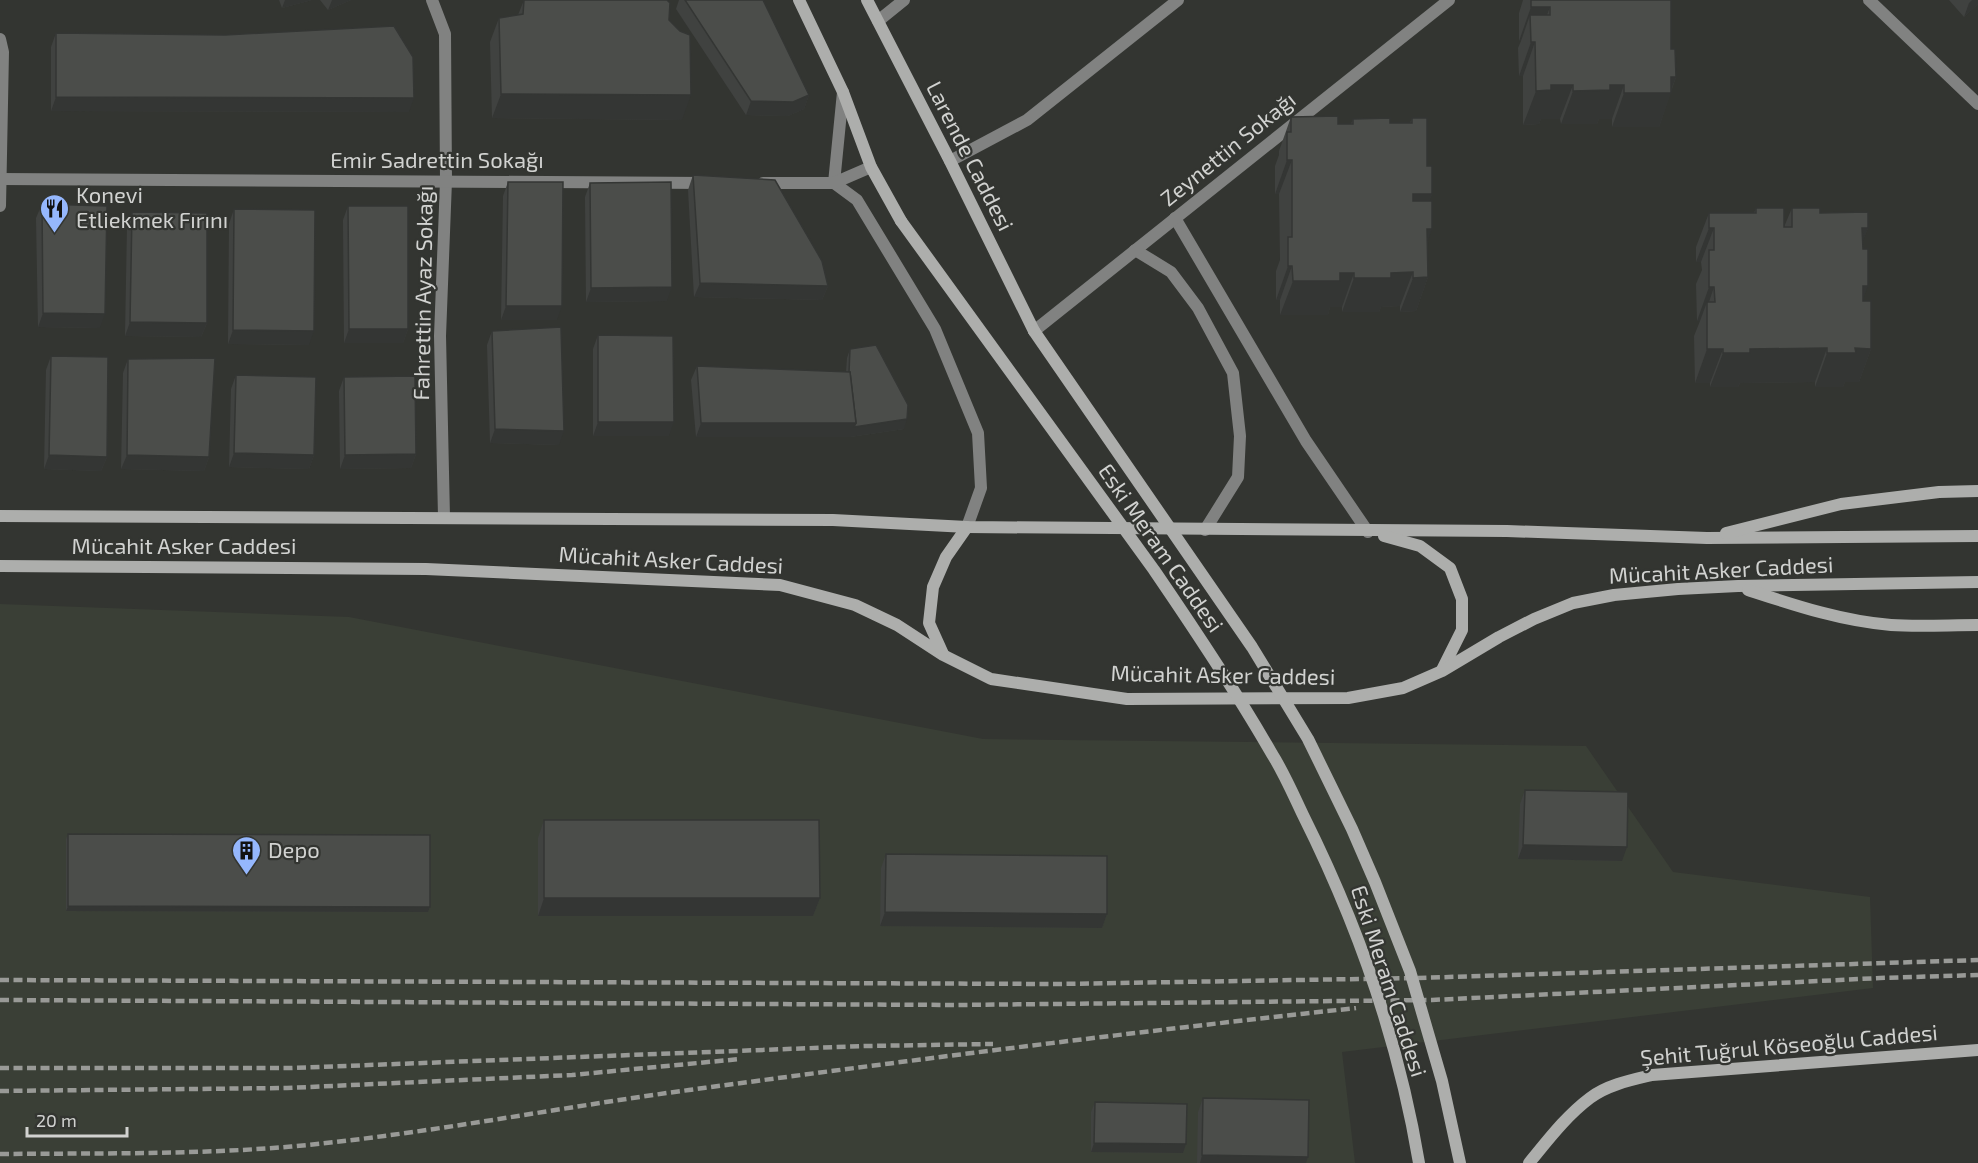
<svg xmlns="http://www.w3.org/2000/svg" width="1978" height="1163" font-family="'Exo 2',sans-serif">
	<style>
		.built { fill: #3a3f36 }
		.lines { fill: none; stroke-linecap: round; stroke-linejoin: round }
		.street { stroke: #818281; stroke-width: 12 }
		.secondary { stroke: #adaeac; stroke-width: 12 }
		.rail { stroke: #999a97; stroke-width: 4.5; stroke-dasharray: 9 4.5; stroke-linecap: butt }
		.secondary-bridge { stroke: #adaeac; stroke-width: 12 }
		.wall { fill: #404240 }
		.shaded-wall { fill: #343634 }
		.building { fill: #4b4d4a; stroke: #343634; stroke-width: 1.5 }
		.labels { text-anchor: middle; stroke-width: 4.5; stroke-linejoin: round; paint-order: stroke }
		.street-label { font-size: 22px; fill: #d1d2d0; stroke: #333531 }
		.poi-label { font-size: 22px; fill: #d1d2d0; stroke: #333531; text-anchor: start }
	</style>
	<rect width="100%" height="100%" fill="#333531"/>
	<polygon class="built" points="0,604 349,617 983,739 1586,746 1673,872 1870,897 1873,988 1342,1052 1355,1163 0,1163"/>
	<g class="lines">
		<g class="street">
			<polyline points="432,0 445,34 446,181 440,336 444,517"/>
			<polyline points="1869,0 1978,104"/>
			<polyline points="878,21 904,0"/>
			<polyline points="0,39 3,52 0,206"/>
			<polyline points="843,92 834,183 857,200 935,329 978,433 981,488 967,527"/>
			<polyline points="950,161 1027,120 1178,0"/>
			<polyline points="0,179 707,183"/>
			<polyline points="763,183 834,183 871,167"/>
			<polyline points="1175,218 1306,441 1368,532"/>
			<polyline points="1135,250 1171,272 1198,308 1233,373 1240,436 1238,477 1205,530"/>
			<polyline points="1034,331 1449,0"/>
		</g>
		<g class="secondary">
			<polyline points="799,0 843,92 871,167 901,221"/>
			<polyline points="867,0 950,161 1034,331"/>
			<polyline points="0,516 833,520 967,527 1507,531 1707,538 1978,536"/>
			<polyline points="1726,533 1841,504 1939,492 1978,491"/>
			<polyline points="1384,536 1420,546 1450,568 1462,599 1462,630 1442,670"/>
			<polyline points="0,566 426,569 780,585 855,605 897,625 943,655 991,679 1127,699 1348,698 1403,688 1442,671 1499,637 1534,619 1573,603 1614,595 1678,589 1738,586 1978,582"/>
			<path d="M 1748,590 C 1794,605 1841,621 1891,625 C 1919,627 1949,625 1978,625"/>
			<polyline points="943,654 929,623 933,587 946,557 967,527"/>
			<path d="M 1529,1163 C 1548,1140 1566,1116 1590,1098 C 1607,1085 1631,1080 1652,1075 L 1978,1050"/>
		</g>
		<g class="rail">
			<polyline points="0,980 1058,984 1418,978 1978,960"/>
			<polyline points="0,1000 956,1005 1432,1000 1880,978 1978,975"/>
			<polyline points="0,1068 292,1068 865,1046 993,1044"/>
			<polyline points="0,1091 287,1088 572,1075 740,1059"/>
			<path d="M 0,1154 C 103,1153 206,1155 308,1145 C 436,1132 562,1107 689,1090 C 911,1060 1133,1032 1356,1008"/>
		</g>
		<g class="secondary-bridge">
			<path d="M 901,221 L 1154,570 C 1195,630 1236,691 1272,754 C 1284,773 1293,794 1303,815 C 1357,923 1399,1043 1419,1163"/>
			<polyline points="1034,331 1252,647 1308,739 1352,829 1375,882 1410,971 1442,1081 1460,1163"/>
		</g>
	</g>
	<g class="wall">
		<polygon points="279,0 312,0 282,8"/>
		<polygon points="320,0 351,0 328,10"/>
		<polygon points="524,0 667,0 669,20 680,31 682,120 492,118 490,42 499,18 518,15"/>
		<polygon points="679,0 763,0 809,95 804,109 788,116 746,115 676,9"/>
		<polygon points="1523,0 1671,0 1671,49 1676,77 1659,127 1612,127 1612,119 1599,119 1597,124 1561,124 1560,119 1541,119 1539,124 1523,125 1523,76 1519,76 1518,48 1521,41 1519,41 1519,13"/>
		<polygon points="1949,0 1978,0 1978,4 1964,17"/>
		<polygon points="56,33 409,112 51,111 51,47"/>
		<polygon points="1291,117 1338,124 1351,124 1353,119 1390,123 1410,123 1412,118 1427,166 1432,194 1429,201 1428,242 1428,277 1416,311 1400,312 1400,306 1381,307 1379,312 1342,312 1342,307 1330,307 1328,315 1280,315 1280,300 1276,300 1276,271 1280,260 1279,194 1275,194 1275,166 1279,155 1279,151"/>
		<polygon points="693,175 828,286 822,300 694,297 688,190"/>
		<polygon points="508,182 557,320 501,320 503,196"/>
		<polygon points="590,183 667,301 586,302 585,197"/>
		<polygon points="42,204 100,328 38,327 36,218"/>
		<polygon points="348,206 408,329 403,343 344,343 343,220"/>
		<polygon points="1756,208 1784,227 1792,208 1820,213 1868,228 1862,242 1863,300 1871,349 1859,382 1845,382 1843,387 1815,387 1815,382 1740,383 1738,387 1710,387 1710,383 1695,383 1694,336 1700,321 1697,321 1696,284 1702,270 1701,262 1696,262 1696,247 1709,213 1754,213"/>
		<polygon points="234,209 309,345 228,344 229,224"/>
		<polygon points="132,212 207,323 201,337 125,336 127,226"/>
		<polygon points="492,331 559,445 490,443 487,345"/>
		<polygon points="598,335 669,436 593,436 593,349"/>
		<polygon points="850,349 904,429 850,437 696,437 691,380 697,366 846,372 847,358"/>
		<polygon points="51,356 107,457 101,471 44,469 46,370"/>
		<polygon points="128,359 209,457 204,471 121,469 123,373"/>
		<polygon points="236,375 314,455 309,469 229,467 231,389"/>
		<polygon points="344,377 416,454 411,468 340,469 339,391"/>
		<polygon points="1525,790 1622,861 1518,859 1520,804"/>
		<polygon points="544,820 820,898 813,916 538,916 538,838"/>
		<polygon points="68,834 430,907 428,912 66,911 66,839"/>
		<polygon points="886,854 1107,914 1102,928 880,926 881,868"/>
		<polygon points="1203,1098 1306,1163 1197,1163 1198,1112"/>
		<polygon points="1095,1102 1183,1153 1091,1152 1091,1112"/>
	</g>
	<g class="shaded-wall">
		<polygon points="285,0 312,0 282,8"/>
		<polygon points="332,0 351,0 328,10"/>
		<polygon points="1972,0 1978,0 1978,4 1964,17 1969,3"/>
		<polygon points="1531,7 1550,7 1537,41 1530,15 1521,41 1519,41"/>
		<polygon points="1531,42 1535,42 1523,76 1519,76"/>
		<polygon points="1671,77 1676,77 1670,93 1671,93 1659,127 1612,127 1624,93"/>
		<polygon points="1551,85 1573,85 1560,119 1541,119 1539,124 1523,125 1536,91"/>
		<polygon points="1610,85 1624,85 1612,119 1599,119 1597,124 1561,124 1573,91"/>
		<polygon points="501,94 691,95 682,120 492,118"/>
		<polygon points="809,95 804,109 788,116 746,115 751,101"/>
		<polygon points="56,97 414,98 409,112 51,111"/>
		<polygon points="1287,160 1292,160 1279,194 1275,194"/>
		<polygon points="1413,194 1432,194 1420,227 1401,228"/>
		<polygon points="1709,228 1714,228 1701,262 1696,262"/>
		<polygon points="1862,228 1868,228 1855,262"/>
		<polygon points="1427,229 1432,229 1420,263"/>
		<polygon points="1288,266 1292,266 1280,300 1276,300"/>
		<polygon points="1413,272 1400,306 1381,307 1379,312 1342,312 1354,278 1391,273"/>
		<polygon points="1340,273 1354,273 1342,307 1330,307 1328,315 1280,315 1293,281"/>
		<polygon points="1428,277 1416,311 1400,312 1413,278"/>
		<polygon points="700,283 828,286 822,300 694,297"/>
		<polygon points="1863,286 1868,286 1855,320"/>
		<polygon points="672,287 667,301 586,302 591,288"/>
		<polygon points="1709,287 1714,287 1707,308 1707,302 1700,321 1697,321"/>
		<polygon points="506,306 562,306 557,320 501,320"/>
		<polygon points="43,313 105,314 100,328 38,327"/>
		<polygon points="130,322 207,323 201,337 125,336"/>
		<polygon points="349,329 408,329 403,343 344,343"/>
		<polygon points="233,330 314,331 309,345 228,344"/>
		<polygon points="1827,348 1815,382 1740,383 1738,387 1710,387 1723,353 1750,349"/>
		<polygon points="1855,348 1871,349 1859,382 1845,382 1843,387 1815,387 1827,353"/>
		<polygon points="1707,349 1723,349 1710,383 1695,383"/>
		<polygon points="907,419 904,429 850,437 696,437 701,423"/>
		<polygon points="598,422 674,422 669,436 593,436"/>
		<polygon points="495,429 564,431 559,445 490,443"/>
		<polygon points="234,453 314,455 309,469 229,467"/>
		<polygon points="416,454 411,468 340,469 345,455"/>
		<polygon points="49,455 107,457 101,471 44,469"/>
		<polygon points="127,455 209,457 204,471 121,469"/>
		<polygon points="1523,845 1627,847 1622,861 1518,859"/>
		<polygon points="544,898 820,898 813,916 538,916"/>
		<polygon points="68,906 430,907 428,912 66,911"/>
		<polygon points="885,912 1107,914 1102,928 880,926"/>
		<polygon points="1094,1143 1186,1144 1183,1153 1091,1152"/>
		<polygon points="1202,1155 1308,1157 1306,1163 1200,1163"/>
	</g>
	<g class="building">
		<polygon points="524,0 667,0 670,3 669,20 680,31 690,35 691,95 501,94 499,18 523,14"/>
		<polygon points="685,0 763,0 809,95 793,102 751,101"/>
		<polygon points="1531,0 1671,0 1671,49 1675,49 1676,77 1671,77 1671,93 1624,93 1624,85 1610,85 1610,90 1573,91 1573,85 1551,85 1551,90 1536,91 1535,42 1531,42 1530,15 1550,15 1550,7 1531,7"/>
		<polygon points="394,26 413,57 414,98 56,97 56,33 225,35"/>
		<polygon points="1338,116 1338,124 1353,124 1353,119 1390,118 1390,123 1412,123 1412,118 1427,118 1427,166 1432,166 1432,194 1413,194 1413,201 1432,201 1432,229 1427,229 1428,277 1413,278 1413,272 1391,273 1391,278 1354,278 1354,273 1340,273 1340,281 1293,281 1292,266 1288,266 1288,237 1292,237 1292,160 1287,160 1287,132 1291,132 1291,117"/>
		<polygon points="693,175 775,180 822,261 828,286 700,283"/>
		<polygon points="508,182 563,182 562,306 506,306"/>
		<polygon points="671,182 672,287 591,288 590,183"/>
		<polygon points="42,204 107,206 105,314 43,313"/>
		<polygon points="348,206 408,206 408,329 349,329"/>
		<polygon points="1756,208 1784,208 1784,227 1792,227 1792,208 1820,208 1820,213 1868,212 1868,228 1862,228 1863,249 1868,249 1868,286 1863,286 1863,301 1871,301 1871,349 1855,348 1856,353 1827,353 1827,348 1750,349 1750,353 1723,353 1723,349 1707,349 1707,302 1715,302 1714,287 1709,287 1709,250 1714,250 1714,228 1709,228 1709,213 1756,213"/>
		<polygon points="234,209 315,210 314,331 233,330"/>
		<polygon points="132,212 207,213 207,323 130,322"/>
		<polygon points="561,327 564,431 495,429 492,331"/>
		<polygon points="598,335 673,336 674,422 598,422"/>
		<polygon points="876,345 908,405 907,419 854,427 856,423 850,372 849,372 850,349"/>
		<polygon points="51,356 108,357 107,457 49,455"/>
		<polygon points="215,358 209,457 127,455 128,359"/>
		<polygon points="697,366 850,372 856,423 701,423"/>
		<polygon points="236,375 316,377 314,455 234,453"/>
		<polygon points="415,376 416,454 345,455 344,377"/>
		<polygon points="1525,790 1628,792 1627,847 1523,845"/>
		<polygon points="544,820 819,820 820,898 544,898"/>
		<polygon points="68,834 430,835 430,907 68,906"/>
		<polygon points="886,854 1107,856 1107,914 885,912"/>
		<polygon points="1203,1098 1309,1100 1308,1157 1202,1155"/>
		<polygon points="1095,1102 1187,1104 1186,1144 1094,1143"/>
	</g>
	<defs>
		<symbol id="restaurant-pin" viewBox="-11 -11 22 30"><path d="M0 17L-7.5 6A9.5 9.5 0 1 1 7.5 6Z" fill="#95b7fd" stroke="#333531"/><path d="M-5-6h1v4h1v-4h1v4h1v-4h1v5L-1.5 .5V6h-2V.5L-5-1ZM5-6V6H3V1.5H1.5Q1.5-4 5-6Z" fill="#111"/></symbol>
		<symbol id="building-pin" viewBox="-11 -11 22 30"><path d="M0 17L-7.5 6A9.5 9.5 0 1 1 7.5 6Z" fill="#95b7fd" stroke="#333531"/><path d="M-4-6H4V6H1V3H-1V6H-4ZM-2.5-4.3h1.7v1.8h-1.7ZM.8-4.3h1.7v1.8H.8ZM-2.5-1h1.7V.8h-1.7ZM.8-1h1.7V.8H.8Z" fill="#111"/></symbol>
	</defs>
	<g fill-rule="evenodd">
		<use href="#restaurant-pin" x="38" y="192" width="33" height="45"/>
		<use href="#building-pin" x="230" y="834" width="33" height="45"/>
	</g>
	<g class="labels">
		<g class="street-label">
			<text transform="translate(1228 149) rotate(-39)" y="8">Zeynettin Sokağı</text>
			<text transform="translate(970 156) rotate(63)" y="8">Larende Caddesi</text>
			<text x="437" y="168">Emir Sadrettin Sokağı</text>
			<text transform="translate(423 293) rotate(-89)" y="8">Fahrettin Ayaz Sokağı</text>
			<text x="184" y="554">Mücahit Asker Caddesi</text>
			<text transform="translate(1161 548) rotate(55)" y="8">Eski Meram Caddesi</text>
			<text transform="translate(671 560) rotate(3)" y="8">Mücahit Asker Caddesi</text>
			<text transform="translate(1721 570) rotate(-3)" y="8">Mücahit Asker Caddesi</text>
			<text transform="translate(1223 675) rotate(1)" y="8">Mücahit Asker Caddesi</text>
			<text transform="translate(1389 981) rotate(72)" y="8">Eski Meram Caddesi</text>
			<text transform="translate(1789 1045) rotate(-5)" y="8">Şehit Tuğrul Köseoğlu Caddesi</text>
		</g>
		<g class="poi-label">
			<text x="76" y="203">Konevi<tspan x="76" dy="25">Etliekmek Fırını</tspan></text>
			<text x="268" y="858">Depo</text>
		</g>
	</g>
	<path d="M27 1127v9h100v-9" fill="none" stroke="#d1d2d0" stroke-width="3"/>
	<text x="36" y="1127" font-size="18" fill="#d1d2d0" stroke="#333531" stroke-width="4.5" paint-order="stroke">20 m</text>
</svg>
